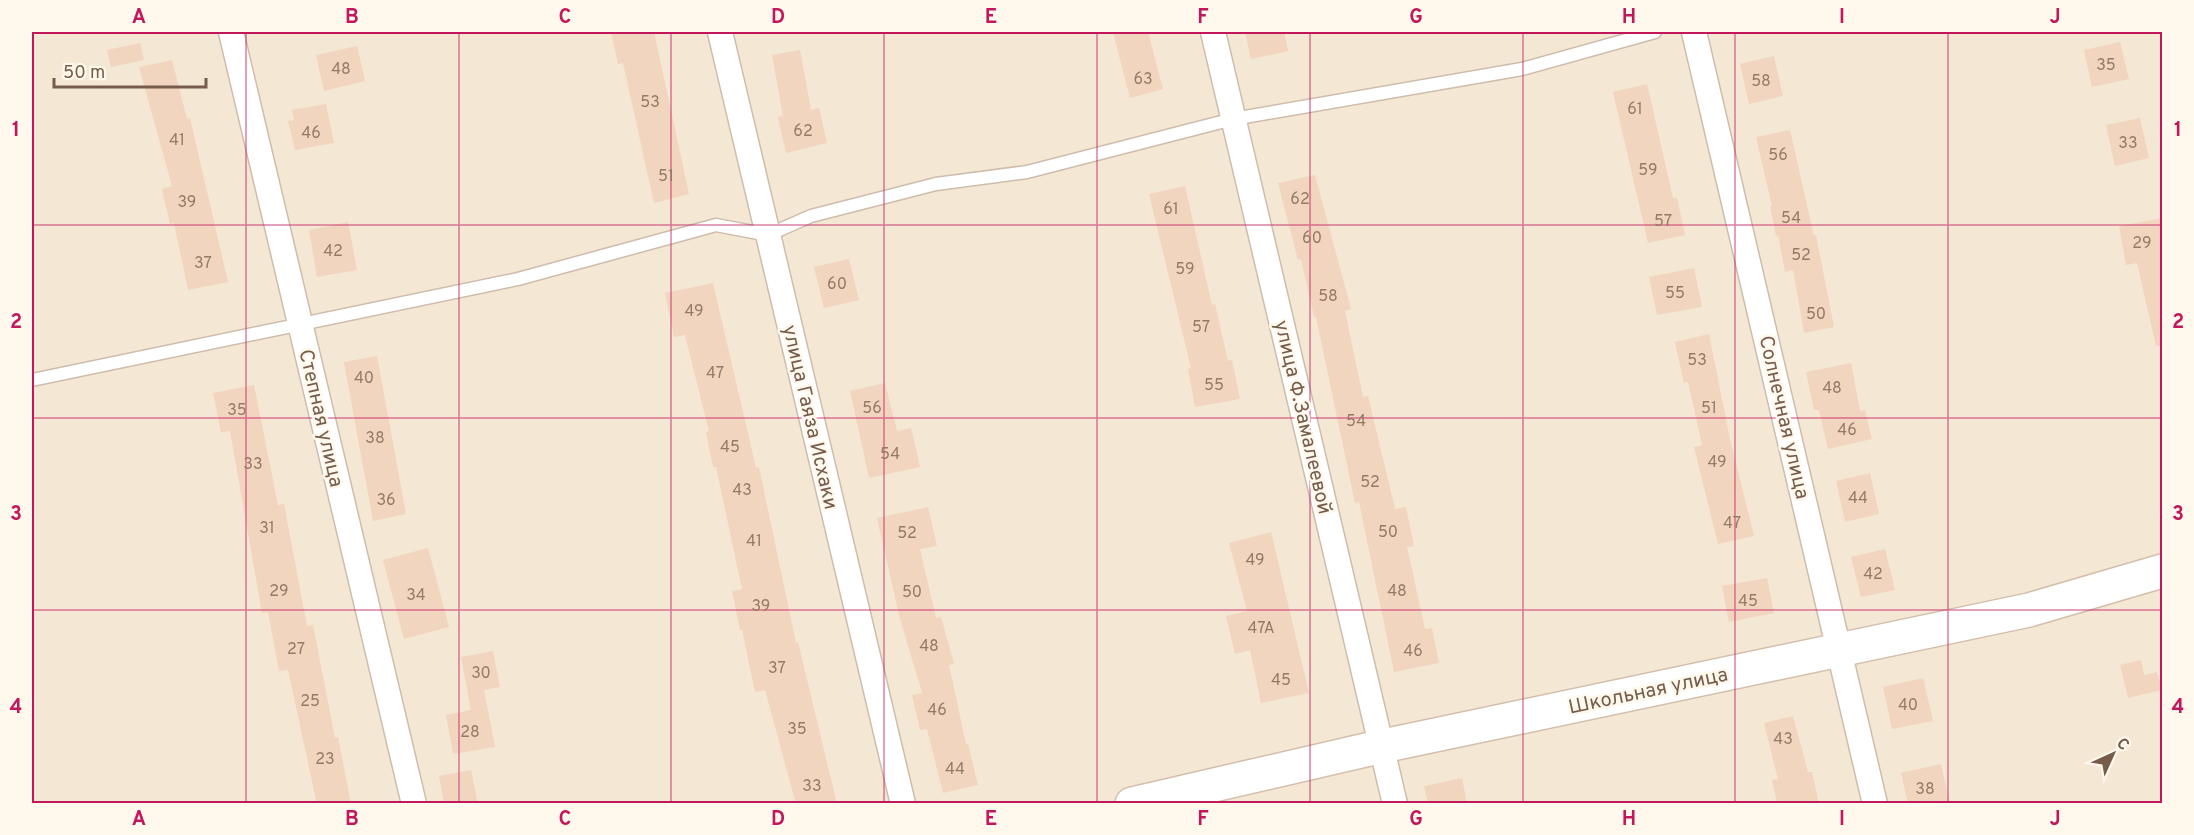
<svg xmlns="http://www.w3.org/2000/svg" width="2194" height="835" font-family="Overpass,sans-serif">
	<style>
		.residential { fill: #f4e7d4 }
		.building { fill: #f1d5be }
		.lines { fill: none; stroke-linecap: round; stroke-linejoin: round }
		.lane-casing { stroke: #cebdac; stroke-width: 15 }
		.street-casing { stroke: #cebdac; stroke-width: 27 }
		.secondary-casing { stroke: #d3bfac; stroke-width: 36 }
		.lane { stroke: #fff; stroke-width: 12 }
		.street { stroke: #fff; stroke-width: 24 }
		.secondary { stroke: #fff; stroke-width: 33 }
		.grid { fill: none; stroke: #c2185b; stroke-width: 1.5; stroke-opacity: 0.55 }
		.labels { text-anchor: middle; stroke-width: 5; stroke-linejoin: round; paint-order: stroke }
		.number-label { font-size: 16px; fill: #947a68 }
		.street-label { font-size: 20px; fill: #755c4b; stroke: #fff8ec }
		.neatline { fill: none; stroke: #c2185b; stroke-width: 2 }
		.grid-label { font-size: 20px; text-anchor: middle; font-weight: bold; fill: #c2185b }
	</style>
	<rect width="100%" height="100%" fill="#fcf5e6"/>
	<rect class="residential" x="32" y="32" width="2130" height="771"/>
	<g class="building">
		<polygon points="611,32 654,32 689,194 654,203 623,63 618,64"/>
		<polygon points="1113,32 1148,32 1163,89 1130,98"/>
		<polygon points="1245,32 1284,32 1288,51 1251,59"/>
		<polygon points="2120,42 2129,79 2092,87 2084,50"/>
		<polygon points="140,43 144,60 111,67 107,50"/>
		<polygon points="357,46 365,81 324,91 316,55"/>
		<polygon points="800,50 811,110 819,108 827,143 786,153 778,117 783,116 772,55"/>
		<polygon points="1774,56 1783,96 1749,104 1740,64"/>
		<polygon points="172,60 187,119 190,118 228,282 188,290 174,223 170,224 162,189 172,186 139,67"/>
		<polygon points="1647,84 1673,198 1677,198 1685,235 1648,243 1613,92"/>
		<polygon points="326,104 334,143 295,150 288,121 294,120 292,110"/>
		<polygon points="2140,118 2149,158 2115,166 2106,125"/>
		<polygon points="1790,130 1814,236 1816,235 1834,327 1804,333 1793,270 1785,272 1778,235 1776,236 1770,206 1772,206 1756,137"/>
		<polygon points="1315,175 1351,309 1345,311 1363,397 1368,396 1395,509 1406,507 1414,546 1407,547 1425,629 1432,628 1439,663 1394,672 1359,502 1355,503 1316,317 1314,317 1301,259 1298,260 1278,183"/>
		<polygon points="1185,186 1212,305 1215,304 1228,361 1232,360 1240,399 1195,407 1188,369 1191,368 1149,194"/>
		<polygon points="2163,218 2163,346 2156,346 2137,263 2126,265 2119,226"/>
		<polygon points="348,222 357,270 317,277 309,230"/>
		<polygon points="849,259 859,300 824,308 814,267"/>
		<polygon points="1694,268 1702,307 1657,315 1649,277"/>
		<polygon points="713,283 756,468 759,467 796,643 798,642 837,804 796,804 765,690 755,692 742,630 740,630 732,591 742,589 716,467 713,467 706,432 709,431 685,335 674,337 665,293"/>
		<polygon points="1709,334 1730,439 1754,536 1718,544 1694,447 1702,445 1688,382 1684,383 1675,342"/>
		<polygon points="377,356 406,514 373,521 344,362"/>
		<polygon points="1851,363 1860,411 1865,410 1872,439 1828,449 1819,410 1814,410 1806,372"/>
		<polygon points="885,383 897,431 911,428 920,467 869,478 850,391"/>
		<polygon points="254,385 278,505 284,504 307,626 313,625 335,738 338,737 351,804 317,804 288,670 279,671 268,612 262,613 230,431 221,432 213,393"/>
		<polygon points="1870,473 1879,514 1845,522 1836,481"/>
		<polygon points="928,507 937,546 920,549 936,618 941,617 954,664 949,665 966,744 968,744 978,785 943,793 927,729 920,730 912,695 922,693 899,615 877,518"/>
		<polygon points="1271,532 1309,693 1261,703 1250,650 1235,654 1226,616 1247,611 1229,543"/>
		<polygon points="428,548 449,627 404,639 383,560"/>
		<polygon points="1885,549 1895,590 1861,597 1851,557"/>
		<polygon points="1767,578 1774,613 1729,622 1722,586"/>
		<polygon points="493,651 500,687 484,690 495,747 453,754 446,715 471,710 461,657"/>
		<polygon points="2141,660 2144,675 2157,672 2162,690 2128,698 2120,665"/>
		<polygon points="1923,678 1933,721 1892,729 1883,687"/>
		<polygon points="1793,716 1808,772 1812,772 1819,804 1777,804 1772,780 1778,779 1764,723"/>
		<polygon points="1941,764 1950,804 1908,804 1901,773"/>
		<polygon points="471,770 478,804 444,804 439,776"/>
		<polygon points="1462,778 1467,804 1428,804 1424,786"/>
	</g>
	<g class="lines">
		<defs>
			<polyline id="lane" points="32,380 518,279 716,225 768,235 811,216 936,184 1027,172 1233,119 1522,69 1655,32"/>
			<g id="street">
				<polyline points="231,32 414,804"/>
				<polyline points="720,32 903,804"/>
				<polyline points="1213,32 1395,804"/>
				<polyline points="1694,32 1875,804"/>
			</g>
			<polyline id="secondary" points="1132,804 1383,746 2029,610 2162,571"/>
		</defs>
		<use href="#lane" class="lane-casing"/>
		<use href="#street" class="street-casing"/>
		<use href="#secondary" class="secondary-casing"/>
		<use href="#lane" class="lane"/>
		<use href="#street" class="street"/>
		<use href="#secondary" class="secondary"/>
	</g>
	<path class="grid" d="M 246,32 L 246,804M 459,32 L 459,804M 671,32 L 671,804M 884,32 L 884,804M 1097,32 L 1097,804M 1310,32 L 1310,804M 1523,32 L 1523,804M 1735,32 L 1735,804M 1948,32 L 1948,804M 32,225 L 2162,225M 32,418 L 2162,418M 32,610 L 2162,610"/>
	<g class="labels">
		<g class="number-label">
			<text x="2106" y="70">35</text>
			<text x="341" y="74">48</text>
			<text x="1143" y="84">63</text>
			<text x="1761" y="86">58</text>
			<text x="650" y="107">53</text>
			<text x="1635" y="114">61</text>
			<text x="803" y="136">62</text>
			<text x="311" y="138">46</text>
			<text x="177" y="145">41</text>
			<text x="2128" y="148">33</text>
			<text x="1778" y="160">56</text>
			<text x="1648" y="175">59</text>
			<text x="666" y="181">51</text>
			<text x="1300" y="204">62</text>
			<text x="187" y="207">39</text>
			<text x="1171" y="214">61</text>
			<text x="1791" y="223">54</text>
			<text x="1663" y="226">57</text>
			<text x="1312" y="243">60</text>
			<text x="2142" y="248">29</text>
			<text x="333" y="256">42</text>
			<text x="1801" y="260">52</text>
			<text x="203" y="268">37</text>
			<text x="1185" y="274">59</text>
			<text x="837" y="289">60</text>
			<text x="1675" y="298">55</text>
			<text x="1328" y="301">58</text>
			<text x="694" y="316">49</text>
			<text x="1816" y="319">50</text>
			<text x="1201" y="332">57</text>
			<text x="1697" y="365">53</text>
			<text x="715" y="378">47</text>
			<text x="364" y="383">40</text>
			<text x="1214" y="390">55</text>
			<text x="1832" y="393">48</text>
			<text x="872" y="413">56</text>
			<text x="1709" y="413">51</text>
			<text x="237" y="415">35</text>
			<text x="1356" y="426">54</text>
			<text x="1847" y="435">46</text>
			<text x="375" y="443">38</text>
			<text x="730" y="452">45</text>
			<text x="890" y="459">54</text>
			<text x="1717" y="467">49</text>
			<text x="253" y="469">33</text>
			<text x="1370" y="487">52</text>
			<text x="742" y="495">43</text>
			<text x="1858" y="503">44</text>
			<text x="386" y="505">36</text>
			<text x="1732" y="528">47</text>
			<text x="267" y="533">31</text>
			<text x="1388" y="537">50</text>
			<text x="907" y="538">52</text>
			<text x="754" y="546">41</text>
			<text x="1255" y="565">49</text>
			<text x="1873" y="579">42</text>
			<text x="279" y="596">29</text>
			<text x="1397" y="596">48</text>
			<text x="912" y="597">50</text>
			<text x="416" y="600">34</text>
			<text x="1748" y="606">45</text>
			<text x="761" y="611">39</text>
			<text x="1261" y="633">47А</text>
			<text x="929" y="651">48</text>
			<text x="296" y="654">27</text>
			<text x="1413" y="656">46</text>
			<text x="777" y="673">37</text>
			<text x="481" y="678">30</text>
			<text x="1281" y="685">45</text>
			<text x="310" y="706">25</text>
			<text x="1908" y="710">40</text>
			<text x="937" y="715">46</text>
			<text x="797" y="734">35</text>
			<text x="470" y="737">28</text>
			<text x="1783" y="744">43</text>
			<text x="325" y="764">23</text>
			<text x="955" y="774">44</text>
			<text x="812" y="791">33</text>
			<text x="1925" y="794">38</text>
		</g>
		<g class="street-label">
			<text transform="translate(811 417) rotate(77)" y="7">улица Гаяза Исхаки</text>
			<text transform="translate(1304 417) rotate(77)" y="7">улица Ф.Замалеевой</text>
			<text transform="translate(1785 417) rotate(77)" y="7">Солнечная улица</text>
			<text transform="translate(322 418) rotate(77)" y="7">Степная улица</text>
			<text transform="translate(1648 690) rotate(-12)" y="7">Школьная улица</text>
		</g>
	</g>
	<rect width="2194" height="835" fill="none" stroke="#fff8ec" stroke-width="66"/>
	<g transform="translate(2113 754) rotate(45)" stroke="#fff8ec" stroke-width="4.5" paint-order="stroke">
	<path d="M0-4.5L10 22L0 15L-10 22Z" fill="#755c4b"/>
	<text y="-9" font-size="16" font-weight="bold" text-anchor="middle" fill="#755c4b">С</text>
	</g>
	<path d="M54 78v9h152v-9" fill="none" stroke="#755c4b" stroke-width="3"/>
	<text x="63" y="78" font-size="18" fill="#755c4b" stroke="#fff8ec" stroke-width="4.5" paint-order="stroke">50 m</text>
	<rect x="33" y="33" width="2128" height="769" class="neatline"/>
	<g class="grid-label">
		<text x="139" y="23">A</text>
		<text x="352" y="23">B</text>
		<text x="565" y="23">C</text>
		<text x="778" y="23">D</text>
		<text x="991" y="23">E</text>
		<text x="1203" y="23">F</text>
		<text x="1416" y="23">G</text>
		<text x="1629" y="23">H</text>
		<text x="1842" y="23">I</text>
		<text x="2055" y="23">J</text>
		<text x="16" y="136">1</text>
		<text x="2178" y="136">1</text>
		<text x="16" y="328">2</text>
		<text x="2178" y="328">2</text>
		<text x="16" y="520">3</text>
		<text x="2178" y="520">3</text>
		<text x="16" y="713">4</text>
		<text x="2178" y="713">4</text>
		<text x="139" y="825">A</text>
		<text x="352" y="825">B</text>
		<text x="565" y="825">C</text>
		<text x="778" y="825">D</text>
		<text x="991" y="825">E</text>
		<text x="1203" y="825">F</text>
		<text x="1416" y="825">G</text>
		<text x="1629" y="825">H</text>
		<text x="1842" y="825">I</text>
		<text x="2055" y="825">J</text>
	</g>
</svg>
